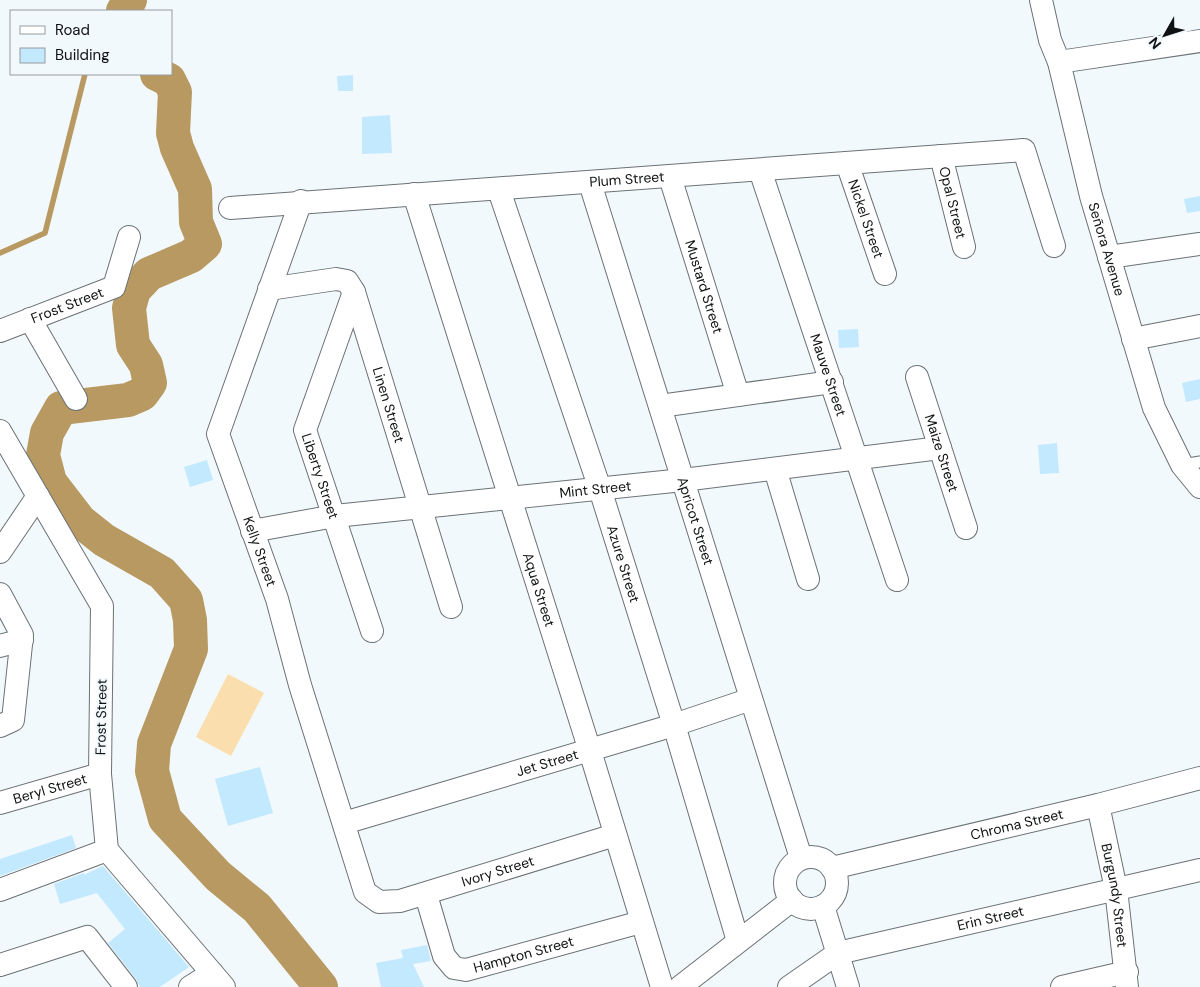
<svg xmlns="http://www.w3.org/2000/svg" width="1200" height="987" font-family="'DM Sans',sans-serif">
	<style>
		.green { fill: #fadead }
		.lines { fill: none; stroke-linecap: round; stroke-linejoin: round }
		.stream { stroke: #b79961; stroke-width: 5.5 }
		.river { stroke: #b79961; stroke-width: 34 }
		.building { fill: #c2e9fd }
		.service-casing { stroke: #6b7174; stroke-width: 13 }
		.minor-casing { stroke: #6b7174; stroke-width: 24 }
		.service { stroke: #fff; stroke-width: 11 }
		.minor { stroke: #fff; stroke-width: 22 }
		.labels { text-anchor: middle; stroke-width: 4; stroke-linejoin: round; paint-order: stroke }
		.street-label { font-size: 14px; fill: #0f1112; stroke: #f2f9fd }
	</style>
	<rect width="100%" height="100%" fill="#f2f9fd"/>
	<polygon class="green" points="228,674 264,693 231,756 196,737"/>
	<g class="lines">
		<polyline class="stream" points="0,253 45,233 85,74"/>
		<g class="river">
			<polyline points="123,11 130,0"/>
			<polyline points="157,74 169,80 175,92 173,133 177,148 195,189 196,222 205,244 191,256 149,274 134,290 129,308 133,345 146,365 150,383 142,394 128,400 61,408 47,433 43,455 50,482 80,521 104,540 162,573 186,600 190,620 191,649 154,744 152,771 165,819 218,876 257,908 321,987"/>
		</g>
	</g>
	<g class="building">
		<polygon points="353,75 353,91 338,91 337,76"/>
		<polygon points="390,115 392,153 362,154 362,117"/>
		<polygon points="1200,196 1200,211 1187,213 1184,199"/>
		<polygon points="858,329 859,347 839,348 838,330"/>
		<polygon points="1200,379 1200,399 1186,402 1182,383"/>
		<polygon points="1057,443 1059,473 1040,474 1038,445"/>
		<polygon points="207,460 213,480 190,487 184,467"/>
		<polygon points="260,767 273,813 228,826 215,779"/>
		<polygon points="72,835 76,848 0,876 0,859"/>
		<polygon points="103,866 189,967 160,987 140,987 136,979 108,943 125,929 97,893 60,904 54,884 84,873 84,875"/>
		<polygon points="427,945 431,961 413,964 424,987 381,987 376,963 403,958 401,950"/>
	</g>
	<g class="lines">
		<defs>
			<polyline id="service" points="1182,465 1200,462"/>
			<g id="minor">
				<path id="s1" d="M 1041,0 L 1050,40 L 1059,62 L 1091,196 L 1154,408 L 1182,465 L 1200,487"/>
				<polyline points="1059,62 1200,41"/>
				<path id="s2" d="M 941,156 L 964,247"/>
				<path id="s3" d="M 847,163 L 885,274"/>
				<path id="s4" d="M 760,170 L 897,580"/>
				<path id="s5" d="M 670,177 L 738,395"/>
				<path id="s6" d="M 590,183 L 801,858"/>
				<path id="s7" d="M 499,190 L 600,489 L 674,725 L 738,941"/>
				<path id="s8" d="M 414,194 L 590,751 L 662,987"/>
				<path id="s9" d="M 301,201 L 218,434 L 277,599 L 300,685 L 365,892 L 379,902 L 400,901 L 615,835"/>
				<path id="s10" d="M 230,208 L 1024,150 L 1054,246"/>
				<polyline points="1109,257 1200,244"/>
				<path id="s11" d="M 269,289 L 336,279 L 347,281 L 354,292 L 451,607"/>
				<path id="s12" d="M 354,292 L 305,430 L 372,631"/>
				<polyline points="30,319 76,399"/>
				<path id="s13" d="M 0,331 L 114,287 L 129,237"/>
				<polyline points="1133,339 1200,326"/>
				<path id="s14" d="M 917,377 L 966,528"/>
				<polyline points="660,406 832,382"/>
				<polyline points="0,431 102,606 100,774 107,850 224,987"/>
				<polyline points="775,469 808,579"/>
				<path id="s15" d="M 252,531 L 335,516 L 683,480 L 940,448"/>
				<polyline points="0,552 38,496"/>
				<polyline points="0,594 22,635 13,720 0,726"/>
				<polyline points="0,646 22,640"/>
				<path id="s16" d="M 0,803 L 100,774"/>
				<path id="s17" d="M 1098,805 L 1116,889 L 1127,987"/>
				<path id="s18" d="M 344,823 L 674,725 L 751,699"/>
				<circle cx="811" cy="883" r="26"/>
				<path id="s19" d="M 832,868 L 1098,805 L 1200,778"/>
				<polyline points="0,890 107,850"/>
				<path id="s20" d="M 426,895 L 444,956 L 454,968 L 466,970 L 641,922"/>
				<polyline points="823,906 848,987"/>
				<polyline points="0,965 87,937 126,987"/>
				<polyline points="190,987 212,973"/>
				<polyline points="680,987 792,900"/>
				<path id="s21" d="M 789,987 L 838,953 L 1200,870"/>
				<polyline points="1062,987 1127,972"/>
			</g>
		</defs>
		<use href="#service" class="service-casing"/>
		<use href="#minor" class="minor-casing"/>
		<use href="#service" class="service"/>
		<use href="#minor" class="minor"/>
	</g>
	<g class="labels">
		<g class="street-label">
			<text dy="5" stroke="none"><textPath href="#s10" startOffset="398">Plum Street</textPath></text>
			<text dy="5" stroke="none"><textPath href="#s2" startOffset="48">Opal Street</textPath></text>
			<text dy="5" stroke="none"><textPath href="#s3" startOffset="59">Nickel Street</textPath></text>
			<text dy="5" stroke="none"><textPath href="#s1" startOffset="258">Señora Avenue</textPath></text>
			<text dy="5" stroke="none"><textPath href="#s5" startOffset="115">Mustard Street</textPath></text>
			<text dy="5" stroke="none"><textPath href="#s13" startOffset="72">Frost Street</textPath></text>
			<text dy="5" stroke="none"><textPath href="#s4" startOffset="216">Mauve Street</textPath></text>
			<text dy="5" stroke="none"><textPath href="#s11" startOffset="210">Linen Street</textPath></text>
			<text dy="5" stroke="none"><textPath href="#s14" startOffset="80">Maize Street</textPath></text>
			<text dy="5" stroke="none"><textPath href="#s12" startOffset="195">Liberty Street</textPath></text>
			<text dy="5" stroke="none"><textPath href="#s15" startOffset="346">Mint Street</textPath></text>
			<text dy="5" stroke="none"><textPath href="#s6" startOffset="354">Apricot Street</textPath></text>
			<text dy="5" stroke="none"><textPath href="#s9" startOffset="372">Kelly Street</textPath></text>
			<text dy="5" stroke="none"><textPath href="#s7" startOffset="394">Azure Street</textPath></text>
			<text dy="5" stroke="none"><textPath href="#s8" startOffset="415">Aqua Street</textPath></text>
			<text transform="translate(101 717) rotate(-89)" y="5">Frost Street</text>
			<text dy="5" stroke="none"><textPath href="#s18" startOffset="212">Jet Street</textPath></text>
			<text dy="5" stroke="none"><textPath href="#s16" startOffset="52">Beryl Street</textPath></text>
			<text dy="5" stroke="none"><textPath href="#s19" startOffset="190">Chroma Street</textPath></text>
			<text dy="5" stroke="none"><textPath href="#s9" startOffset="869">Ivory Street</textPath></text>
			<text dy="5" stroke="none"><textPath href="#s17" startOffset="92">Burgundy Street</textPath></text>
			<text dy="5" stroke="none"><textPath href="#s21" startOffset="216">Erin Street</textPath></text>
			<text dy="5" stroke="none"><textPath href="#s20" startOffset="151">Hampton Street</textPath></text>
		</g>
	</g>
	<rect x="10" y="10" width="162" height="65" fill="#f2f9fd" stroke="#979c9f"/>
	<rect x="20" y="26" width="25" height="8" fill="#ffffff" stroke="#979c9f"/>
	<text x="55" y="35" font-size="15" fill="#0f1112">Road</text>
	<rect x="20" y="48" width="25" height="15" fill="#c2e9fd" stroke="#979c9f"/>
	<text x="55" y="60" font-size="15" fill="#0f1112">Building</text>
	<g transform="translate(1165 35) rotate(231)" stroke="#f2f9fd" stroke-width="4" paint-order="stroke">
	<path d="M0-4L9 19L0 12L-9 19Z" fill="#0f1112"/>
	<text y="-8" font-size="14" font-weight="bold" text-anchor="middle" fill="#0f1112">N</text>
	</g>
</svg>
